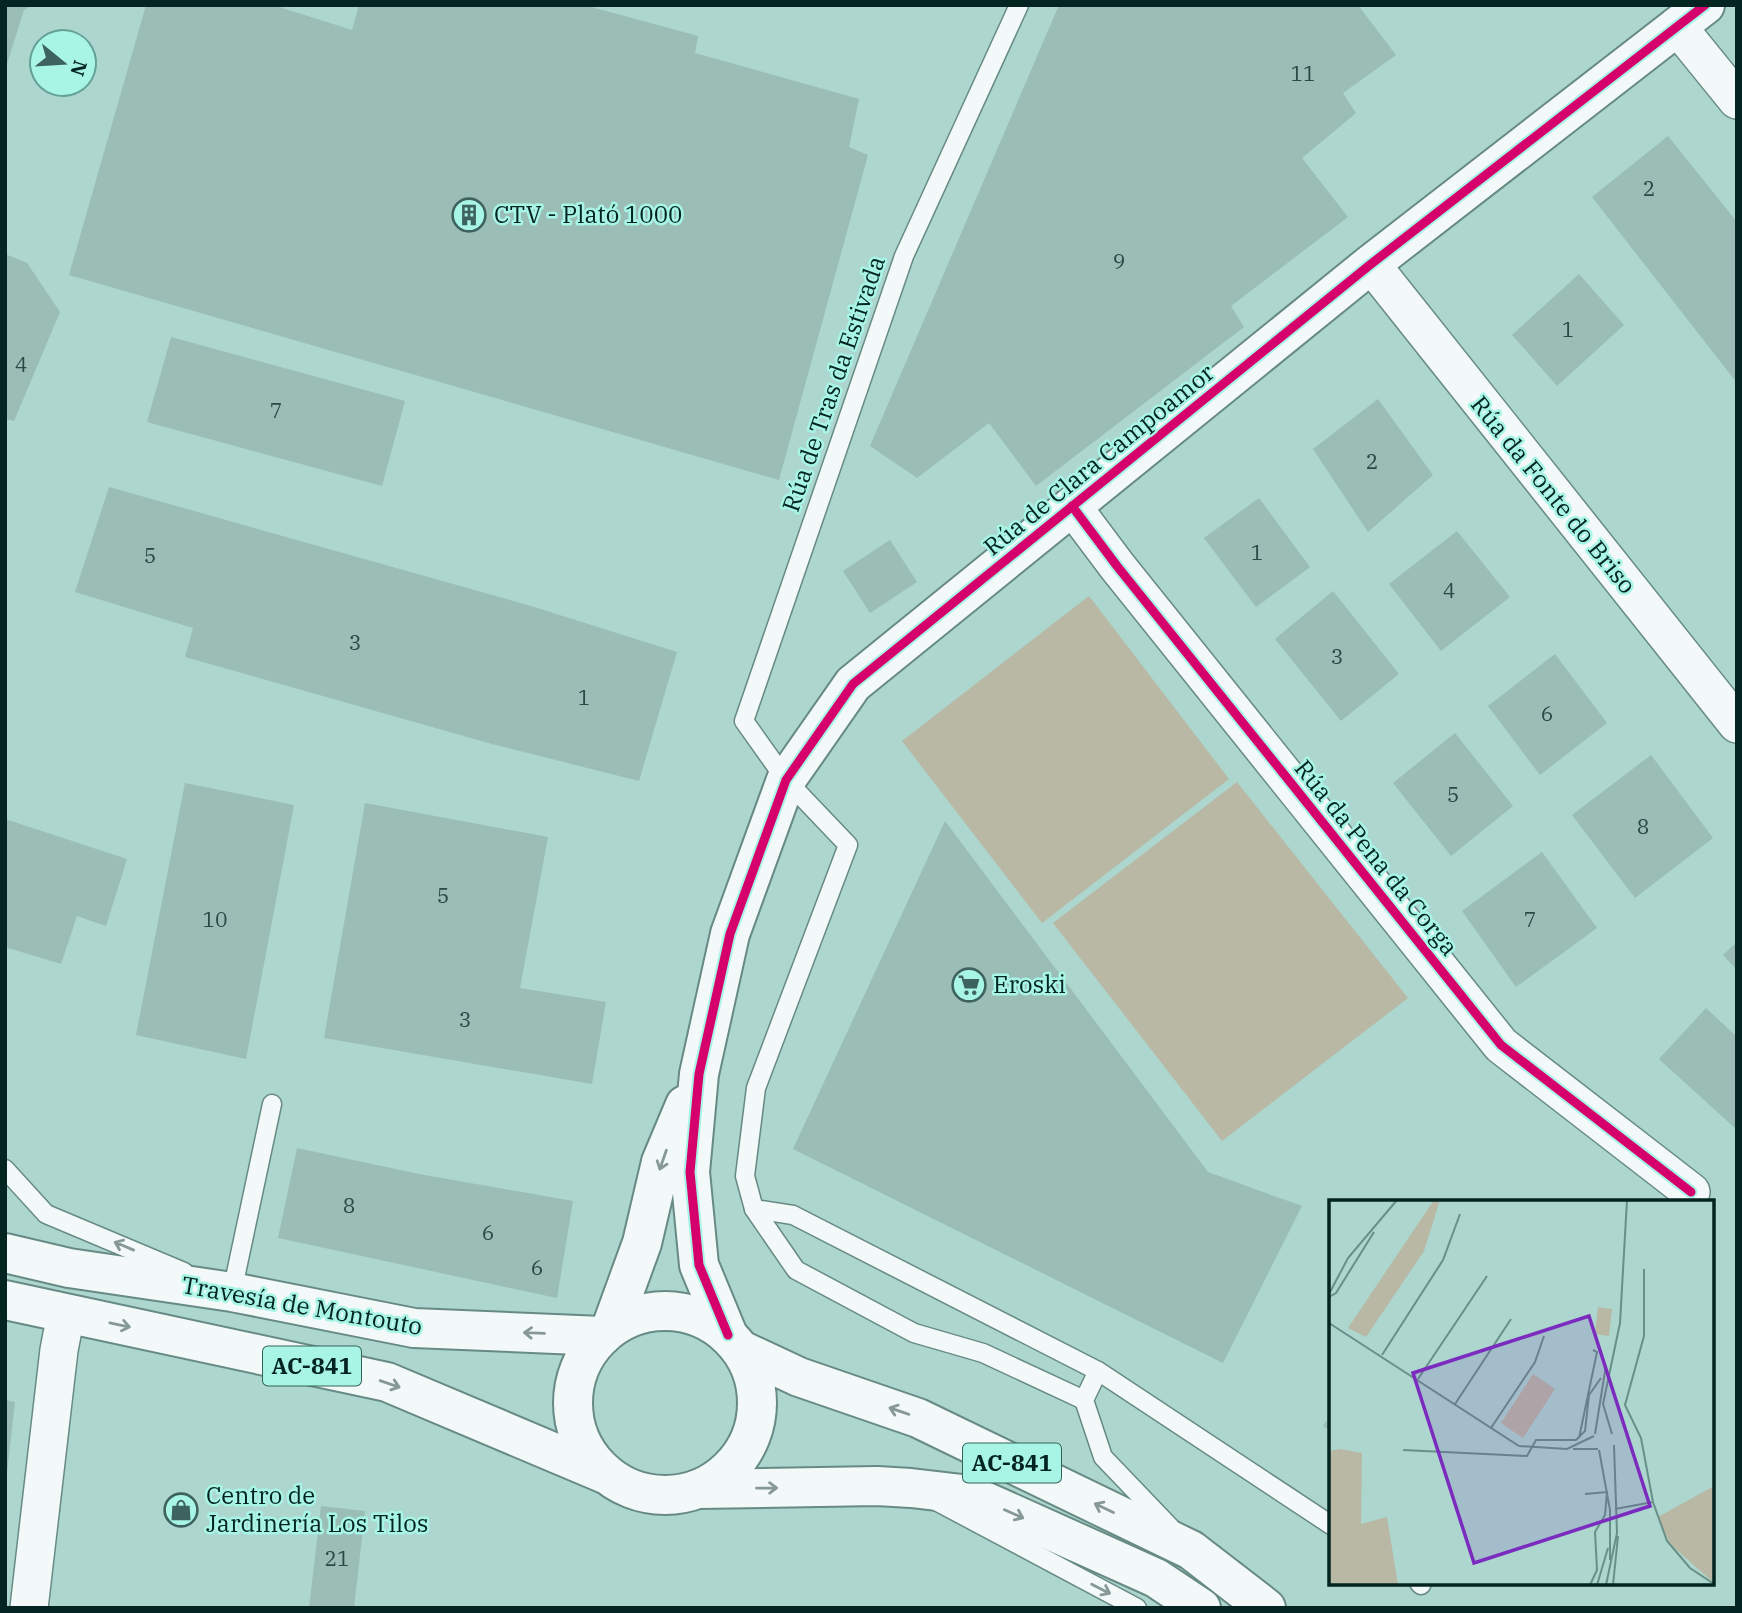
<svg xmlns="http://www.w3.org/2000/svg" width="1742" height="1613" font-family="'IBM Plex Serif',serif">
	<style>
		.green { fill: #b8b8a4 }
		.building { fill: #9abdb6 }
		.lines { fill: none; stroke-linecap: round; stroke-linejoin: round }
		.lane-casing { stroke: #678a85; stroke-width: 21 }
		.street-casing { stroke: #678a85; stroke-width: 40 }
		.secondary-casing { stroke: #678a85; stroke-width: 42 }
		.primary-casing { stroke: #678a85; stroke-width: 42 }
		.lane { stroke: #f3f9f8; stroke-width: 18 }
		.street { stroke: #f3f9f8; stroke-width: 37 }
		.secondary { stroke: #f3f9f8; stroke-width: 38 }
		.primary { stroke: #f3f9f8; stroke-width: 38 }
		.cycleway-casing { stroke: #a8f5e6; stroke-width: 13 }
		.cycleway { stroke: #d6006c; stroke-width: 9 }
		.oneway { stroke: #879997 }
		.labels { text-anchor: middle; stroke-width: 5; stroke-linejoin: round; paint-order: stroke }
		.number-label { font-size: 21px; fill: #294a46 }
		.shield { fill: #a8f5e6; stroke: #34635b; stroke-width: 2 }
		.shield-label { font-size: 23px; font-weight: bold; fill: #032420 }
		.poi-label { font-size: 24px; fill: #032420; stroke: #a8f5e6; text-anchor: start }
		.street-label { font-size: 24px; fill: #032420; stroke: #a8f5e6 }
		.inset-road { fill: none; stroke: #688f88; stroke-width: 2 }
		.view { fill: #7b2cbf; fill-opacity: 0.15; stroke: #7b2cbf; stroke-width: 3.5 }
		.inset-edge { fill: none; stroke: #032420; stroke-width: 3.5 }
	</style>
	<rect width="100%" height="100%" fill="#acd6ce"/>
	<g class="green">
		<polygon points="1089,596 1229,779 1042,923 902,741"/>
		<polygon points="1237,782 1408,998 1222,1141 1053,923"/>
	</g>
	<g class="building">
		<polygon points="5,5 32,5 24,10 6,67"/>
		<polygon points="146,5 273,5 352,30 359,5 584,5 698,36 695,53 859,99 849,147 868,155 779,480 69,275"/>
		<polygon points="1059,5 1358,5 1396,55 1343,93 1356,113 1302,158 1348,217 1231,306 1244,327 1036,486 989,423 917,478 870,446"/>
		<polygon points="1668,136 1737,222 1737,383 1592,197"/>
		<polygon points="5,254 27,263 60,312 14,421 5,419"/>
		<polygon points="1579,274 1624,325 1557,386 1512,335"/>
		<polygon points="171,337 405,401 382,486 147,422"/>
		<polygon points="1378,399 1433,475 1368,532 1313,449"/>
		<polygon points="109,487 531,606 677,652 639,781 492,744 185,657 193,628 75,592"/>
		<polygon points="1259,498 1310,567 1256,607 1204,538"/>
		<polygon points="1457,531 1510,597 1441,651 1389,584"/>
		<polygon points="890,540 917,582 870,613 843,571"/>
		<polygon points="1333,591 1399,674 1341,721 1275,639"/>
		<polygon points="1555,654 1607,723 1540,775 1488,706"/>
		<polygon points="1455,733 1513,806 1451,856 1393,783"/>
		<polygon points="1651,755 1713,838 1635,898 1572,815"/>
		<polygon points="185,783 294,805 246,1059 136,1035"/>
		<polygon points="365,803 548,837 520,988 606,1002 592,1084 324,1038"/>
		<polygon points="5,819 127,859 106,926 77,916 61,964 5,947"/>
		<polygon points="945,821 1208,1172 1302,1206 1223,1363 793,1149"/>
		<polygon points="1542,852 1597,928 1516,987 1462,911"/>
		<polygon points="1737,942 1737,970 1723,955"/>
		<polygon points="1706,1008 1737,1037 1737,1130 1659,1059"/>
		<polygon points="297,1148 419,1174 573,1201 557,1298 278,1238"/>
		<polygon points="5,1400 15,1402 7,1473 5,1473"/>
		<polygon points="1331,1415 1331,1431 1323,1426"/>
		<polygon points="321,1506 365,1511 354,1608 309,1608"/>
	</g>
	<g class="lines">
		<defs>
			<g id="lane">
				<polyline points="1019,5 904,256 744,721 786,780 848,845 756,1088 745,1176 754,1209 796,1270 914,1333 983,1353 1084,1400"/>
				<polyline points="5,1169 46,1214 184,1272"/>
				<polyline points="754,1209 793,1215 1098,1371 1331,1525"/>
				<polyline points="229,1291 232,1292 272,1104"/>
				<polyline points="1098,1371 1084,1400 1103,1457 1170,1527"/>
				<polyline points="936,1501 1137,1608"/>
				<polyline points="1419,1583 1421,1585 1422,1583"/>
			</g>
			<g id="street">
				<polyline points="1677,26 1737,100"/>
				<polyline points="1371,264 1737,724"/>
				<polyline points="1072,506 1117,566 1501,1045 1691,1192"/>
				<polyline points="29,1608 59,1350 66,1314"/>
			</g>
			<g id="secondary">
				<polyline points="611,1328 642,1243 661,1162 685,1105"/>
				<polyline points="728,1335 699,1265 690,1172 699,1074 730,934 786,780 853,684 1371,264 1705,5"/>
			</g>
			<g id="primary">
				<polyline points="5,1253 69,1268 232,1292 414,1328 602,1336"/>
				<polyline points="5,1300 387,1382 605,1474"/>
				<circle cx="665" cy="1403" r="92"/>
				<polyline points="741,1350 799,1377 918,1418 1191,1550 1266,1608"/>
				<polyline points="698,1489 877,1486 911,1488 971,1495 1156,1578 1201,1608"/>
			</g>
		</defs>
		<use href="#lane" class="lane-casing"/>
		<use href="#street" class="street-casing"/>
		<use href="#secondary" class="secondary-casing"/>
		<use href="#primary" class="primary-casing"/>
		<use href="#lane" class="lane"/>
		<use href="#street" class="street"/>
		<use href="#secondary" class="secondary"/>
		<use href="#primary" class="primary"/>
		<defs>
			<g id="cycleway">
				<polyline points="1072,506 1117,566 1501,1045 1691,1192"/>
				<polyline points="728,1335 699,1265 690,1172 699,1074 730,934 786,780 853,684 1371,264 1705,5"/>
			</g>
		</defs>
		<use href="#cycleway" class="cycleway-casing"/>
		<use href="#cycleway" class="cycleway"/>
	</g>
	<defs><path id="oneway-shaft" d="M-6 0H5M1.5-3L5.5 0L1.5 3" fill="none" stroke-width="1.6" stroke-linecap="round" stroke-linejoin="round" transform="scale(1.75)"/></defs>
	<g class="oneway">
		<use href="#oneway-shaft" transform="translate(663 1160) rotate(109)"/>
		<use href="#oneway-shaft" transform="translate(124 1246) rotate(-157)"/>
		<use href="#oneway-shaft" transform="translate(120 1325) rotate(12)"/>
		<use href="#oneway-shaft" transform="translate(534 1333) rotate(-178)"/>
		<use href="#oneway-shaft" transform="translate(390 1384) rotate(19)"/>
		<use href="#oneway-shaft" transform="translate(899 1411) rotate(-161)"/>
		<use href="#oneway-shaft" transform="translate(767 1488) rotate(-1)"/>
		<use href="#oneway-shaft" transform="translate(1104 1508) rotate(-154)"/>
		<use href="#oneway-shaft" transform="translate(1014 1514) rotate(24)"/>
		<use href="#oneway-shaft" transform="translate(1101 1589) rotate(27)"/>
	</g>
	<defs>
		<symbol id="building-ring" viewBox="-11 -11 22 22"><circle r="9.5" fill="#a8f5e6" stroke="#3e625d" stroke-width="1.5"/><path d="M-4-6H4V6H1V3H-1V6H-4ZM-2.5-4.3h1.7v1.8h-1.7ZM.8-4.3h1.7v1.8H.8ZM-2.5-1h1.7V.8h-1.7ZM.8-1h1.7V.8H.8Z" fill="#3e625d"/></symbol>
		<symbol id="supermarket-ring" viewBox="-11 -11 22 22"><circle r="9.5" fill="#a8f5e6" stroke="#3e625d" stroke-width="1.5"/><path d="M-6-5.5h2.5l.6 2H6L4.5 2H-2.5L-4.4-4H-6ZM-1.5 3.2a1.3 1.3 0 1 0 .1 0ZM3 3.2a1.3 1.3 0 1 0 .1 0Z" fill="#3e625d"/></symbol>
		<symbol id="shop-ring" viewBox="-11 -11 22 22"><circle r="9.5" fill="#a8f5e6" stroke="#3e625d" stroke-width="1.5"/><path d="M-5-2.5h2.3a2.7 3.5 0 0 1 5.4 0H5L5.5 6h-11ZM-1.5-2.5h3a1.5 2.3 0 0 0-3 0Z" fill="#3e625d"/></symbol>
	</defs>
	<g fill-rule="evenodd">
		<use href="#building-ring" x="450" y="196" width="38" height="38"/>
		<use href="#supermarket-ring" x="950" y="966" width="38" height="38"/>
		<use href="#shop-ring" x="162" y="1491" width="38" height="38"/>
	</g>
	<g class="labels">
		<g class="number-label">
			<text x="1303" y="81">11</text>
			<text x="1649" y="196">2</text>
			<text x="1119" y="269">9</text>
			<text x="1568" y="337">1</text>
			<text x="21" y="372">4</text>
			<text x="276" y="418">7</text>
			<text x="1372" y="469">2</text>
			<text x="1257" y="560">1</text>
			<text x="150" y="563">5</text>
			<text x="1449" y="598">4</text>
			<text x="355" y="650">3</text>
			<text x="1337" y="664">3</text>
			<text x="584" y="705">1</text>
			<text x="1547" y="721">6</text>
			<text x="1453" y="802">5</text>
			<text x="1643" y="834">8</text>
			<text x="443" y="903">5</text>
			<text x="215" y="927">10</text>
			<text x="1530" y="927">7</text>
			<text x="465" y="1027">3</text>
			<text x="349" y="1213">8</text>
			<text x="488" y="1240">6</text>
			<text x="537" y="1275">6</text>
			<text x="337" y="1566">21</text>
		</g>
		<g class="shield">
			<rect x="263" y="1346.5" width="98" height="39" rx="5"/>
			<rect x="963" y="1443.5" width="98" height="39" rx="5"/>
		</g>
		<g class="shield-label">
			<text x="312" y="1374">AC-841</text>
			<text x="1012" y="1471">AC-841</text>
		</g>
		<g class="poi-label">
			<text x="494" y="223">CTV - Plató 1000</text>
			<text x="993" y="993">Eroski</text>
			<text x="206" y="1504">Centro de<tspan x="206" dy="28">Jardinería Los Tilos</tspan></text>
		</g>
		<g class="street-label">
			<text transform="translate(834 384) rotate(-71)" y="8">Rúa de Tras da Estivada</text>
			<text transform="translate(1099 460) rotate(-39)" y="8">Rúa de Clara Campoamor</text>
			<text transform="translate(1553 495) rotate(51)" y="8">Rúa da Fonte do Briso</text>
			<text transform="translate(1376 858) rotate(51)" y="8">Rúa da Pena da Corga</text>
			<text transform="translate(302 1306) rotate(10)" y="8">Travesía de Montouto</text>
		</g>
	</g>
	<g transform="translate(1329 1200)">
		<rect width="385" height="385" fill="#acd6ce"/>
		<path d="M 105,0 L 111,0 L 95,51 L 37,137 L 19,128 ZM 269,107 L 283,109 L 280,136 L 266,134 ZM 204,174 L 226,189 L 194,238 L 172,223 ZM 11,249 L 33,253 L 32,324 L 58,317 L 69,385 L 0,385 L 0,251 ZM 385,286 L 385,383 L 341,344 L 329,317 Z" fill="#b8b8a4"/>
		<path class="inset-road" d="M 315,69 L 315,136 L 296,205 L 312,238 L 324,302 L 338,341 L 361,368 L 385,384M 0,94 L 19,58 L 68,0M 0,97 L 7,93 L 45,32M 0,123 L 190,246 L 238,249 L 265,236M 53,155 L 114,60 L 131,14M 89,179 L 158,76M 126,204 L 182,119M 162,228 L 206,162 L 215,136M 266,234 L 277,165M 283,234 L 274,204 L 291,123 L 298,0M 250,238 L 268,152 L 264,150M 244,249 L 269,249M 74,250 L 198,256 L 207,240 L 247,240 L 256,231 L 260,195 L 272,178M 270,250 L 281,310 L 281,360M 256,294 L 278,292 L 276,315 L 266,332 L 268,370 L 261,385M 286,309 L 324,302M 268,385 L 279,348M 277,385 L 288,333 L 285,245M 284,385 L 289,336"/>
		<path class="view" d="M 260,116 L 321,306 L 145,363 L 84,173 Z"/>
		<rect width="385" height="385" class="inset-edge"/>
	</g>
	<rect width="1742" height="1613" fill="none" stroke="#032420" stroke-width="14"/>
	<g transform="translate(63 63) rotate(108)"><circle r="33" fill="#a8f5e6" stroke="#66a197" stroke-width="2"/>
	<path d="M0-5L12 26L0 18L-12 26Z" fill="#3e625d"/>
	<text y="-10" font-size="19" font-weight="bold" text-anchor="middle" fill="#032420">N</text>
	</g>
</svg>
